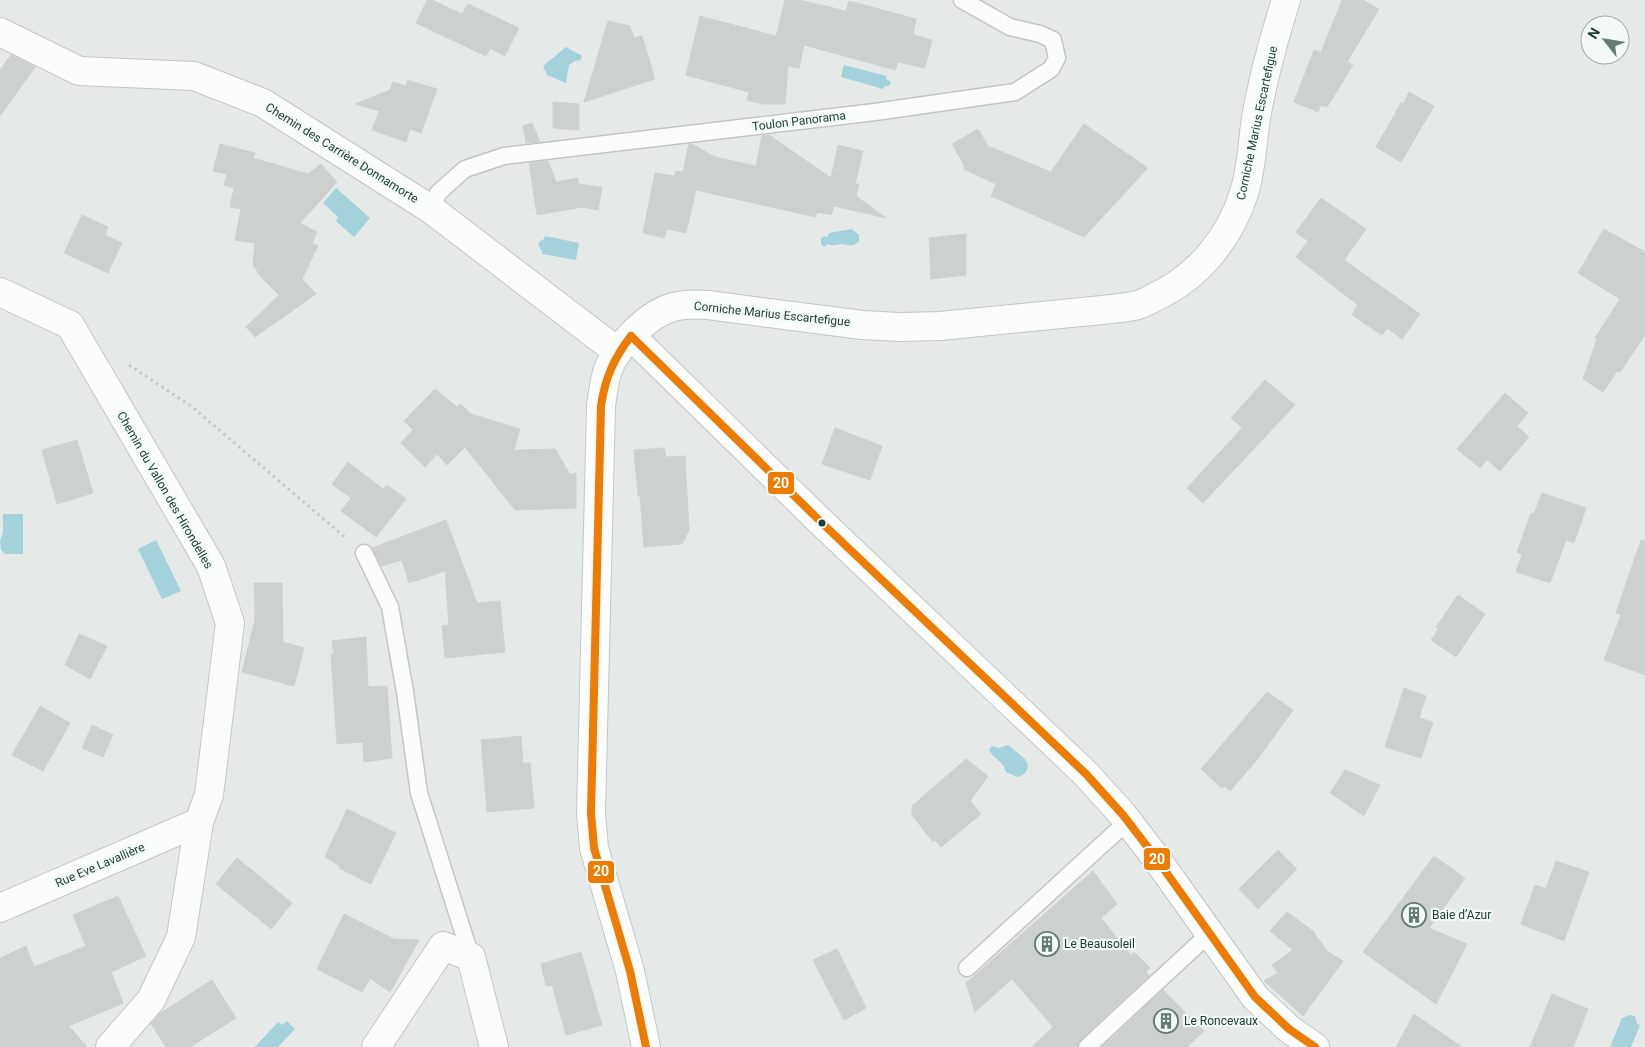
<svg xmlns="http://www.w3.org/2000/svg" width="1645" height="1047" font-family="Roboto,sans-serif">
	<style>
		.water { fill: #a3d2db }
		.building { fill: #ccd1cf; stroke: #cdd3d1 }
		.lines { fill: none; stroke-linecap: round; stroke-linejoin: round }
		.service-casing { stroke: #c2c7c5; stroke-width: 19 }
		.minor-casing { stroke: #c2c7c5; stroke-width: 30 }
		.secondary-casing { stroke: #c0c8c5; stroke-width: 30 }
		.path { stroke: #c1cac8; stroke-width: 3; stroke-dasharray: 2.5 4; stroke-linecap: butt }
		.service { stroke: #fbfcfc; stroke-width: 16 }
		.minor { stroke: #fbfcfc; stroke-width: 28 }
		.secondary { stroke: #fbfcfc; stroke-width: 28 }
		.bus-1-casing { stroke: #f3f9f6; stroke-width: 11 }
		.bus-1 { stroke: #ec7c03; stroke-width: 8 }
		.bus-dot { fill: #213f38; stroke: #f3f9f6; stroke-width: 2 }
		.labels { text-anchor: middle; stroke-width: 4.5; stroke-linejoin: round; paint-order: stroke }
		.street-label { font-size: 12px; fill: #213f38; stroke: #f3f9f6 }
		.poi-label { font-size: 12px; fill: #213f38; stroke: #f3f9f6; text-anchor: start }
		.line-badge { stroke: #f3f9f6; stroke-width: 2 }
		.badge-label { font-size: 14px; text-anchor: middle; font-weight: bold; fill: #fff }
	</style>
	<rect width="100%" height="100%" fill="#e5eae8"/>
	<g class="water">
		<polygon points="566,47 582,56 581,60 575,61 569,65 566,83 547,75 543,66"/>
		<polygon points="844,65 887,76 886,79 891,82 889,86 885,86 883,89 841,77"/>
		<polygon points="336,188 370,218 354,237 336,221 338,217 323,203"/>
		<path d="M 852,229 L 859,235 L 859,241 C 852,248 850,245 842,244 C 836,244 834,247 828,244 L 824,247 L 821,244 L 821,239 L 824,236 L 827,237 L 829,233 Z"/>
		<polygon points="545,236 579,243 576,260 542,254 542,251 538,245 540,241 544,239"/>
		<polygon points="3,514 23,514 23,554 5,554 1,550 0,541 3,532"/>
		<polygon points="156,540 181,591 162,599 138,549"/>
		<path d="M 1008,745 L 1025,759 L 1028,765 C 1027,772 1025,775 1017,777 L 1006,772 C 1003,761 993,758 989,750 L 992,746 L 999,748 Z"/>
		<polygon points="1630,1015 1635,1016 1637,1024 1640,1025 1631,1047 1610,1047 1622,1018"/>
		<polygon points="287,1021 295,1029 278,1047 255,1047 278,1022 282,1025"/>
	</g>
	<g class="building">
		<polygon points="427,0 432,0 462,14 468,4 519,28 505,56 490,48 486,56 416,23"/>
		<polygon points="785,0 800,0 846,11 849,1 916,19 913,35 932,40 925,68 898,62 895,70 804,45 799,68 788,66 785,104 763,104 747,100 749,92 686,75 700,16 776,36"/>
		<polygon points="1342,0 1363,0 1379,9 1347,62 1353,65 1327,107 1321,105 1318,112 1294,102 1314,50 1321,52"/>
		<polygon points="608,21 630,26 634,38 642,36 655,79 584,102"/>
		<polygon points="11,55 35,67 0,116 0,70"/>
		<polygon points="408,80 437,89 421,133 410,129 406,142 372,130 379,111 355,104 390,90 393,82 406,86"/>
		<polygon points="1409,92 1434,106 1401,162 1376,147 1401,103 1403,104"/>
		<polygon points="553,102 579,104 579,130 553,128"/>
		<polygon points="532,123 540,142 526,143 523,126"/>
		<polygon points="1084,124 1148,168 1084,237 991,196 996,184 964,169 964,165 952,144 978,129 988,146 1051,172"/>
		<polygon points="769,135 831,178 838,145 863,151 855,184 859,184 856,196 886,218 834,206 831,215 817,212 815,217 696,190 686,233 667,229 664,238 643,233 655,173 674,176 676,171 683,172 689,144 692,144 715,157 756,166 762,136"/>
		<polygon points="220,144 255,153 253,158 308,174 321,164 337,182 300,223 317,232 312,243 318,246 302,279 316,294 255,337 246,327 279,295 260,276 253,264 255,243 235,240 241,209 230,207 234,188 224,185 227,174 213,171"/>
		<polygon points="548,161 556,182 578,178 578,184 602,187 598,210 583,207 537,215 529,163"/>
		<polygon points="1321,198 1366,229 1344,260 1420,314 1402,339 1387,328 1382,335 1352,315 1358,305 1296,257 1308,241 1296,232"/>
		<polygon points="82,215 108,227 105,235 122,243 108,273 64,253"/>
		<polygon points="1604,229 1645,252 1645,335 1620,372 1617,371 1603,392 1583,379 1597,339 1595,338 1620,299 1578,273"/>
		<polygon points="966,234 966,275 931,279 929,238"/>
		<polygon points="1265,380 1295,405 1203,503 1187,488 1242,428 1231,418"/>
		<polygon points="435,389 457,407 461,404 471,414 520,429 514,450 555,449 570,474 576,473 576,508 515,510 465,447 447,465 437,454 425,467 401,443 413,430 404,421"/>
		<polygon points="1505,393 1528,413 1517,426 1529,437 1500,471 1487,460 1480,468 1457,449"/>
		<polygon points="835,428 882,446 870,480 822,464"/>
		<polygon points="77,440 93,493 57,504 42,450"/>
		<polygon points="664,448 666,457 685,456 689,530 682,544 644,547 640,496 638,496 634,450"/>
		<polygon points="348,462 383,489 387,485 406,499 376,537 341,511 351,498 332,484"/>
		<polygon points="1542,493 1586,508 1574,543 1566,540 1550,583 1516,572 1522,555 1517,552 1531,513 1534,514"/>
		<polygon points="446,520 477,603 500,601 505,652 445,658 442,626 449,625 445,571 409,583 402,560 382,566 372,548"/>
		<polygon points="1641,540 1645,541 1645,675 1604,660 1621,615 1616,613"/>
		<polygon points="254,583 282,583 283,642 304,648 294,686 242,672 255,620"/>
		<polygon points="1458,595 1485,614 1456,657 1431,640 1439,628 1436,627"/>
		<polygon points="79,634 107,646 90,679 65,665"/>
		<polygon points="366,637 368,687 387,686 392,758 364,762 363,742 337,744 331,654 334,655 332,641"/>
		<polygon points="1404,688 1426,696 1419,718 1433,722 1421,758 1385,747"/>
		<polygon points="1267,692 1293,710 1257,760 1230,791 1224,786 1222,788 1201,769"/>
		<polygon points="40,706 70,723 43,771 12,755"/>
		<polygon points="92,725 113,735 103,757 82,748"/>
		<polygon points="521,736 523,763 530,763 534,808 487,812 481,740"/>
		<polygon points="966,759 988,776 970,801 981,814 941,847 935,840 933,842 912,815 912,806"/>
		<polygon points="1345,770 1380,785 1364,816 1330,793"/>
		<polygon points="347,809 396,833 371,884 339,868 340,866 325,857"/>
		<polygon points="1278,850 1297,869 1258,909 1239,889"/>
		<polygon points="1434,856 1465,878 1429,928 1467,944 1436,1004 1363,952"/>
		<polygon points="237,858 292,903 271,929 216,884"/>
		<polygon points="1556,861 1589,872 1564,941 1521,924 1535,885 1546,889"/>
		<polygon points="1093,871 1117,904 1101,918 1131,955 1134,952 1150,968 1146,972 1149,976 1080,1040 1077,1047 1032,1047 1053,1027 1012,979 975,1012 966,983"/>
		<polygon points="118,896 146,956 111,972 123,1003 69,1026 87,1047 0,1047 0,958 26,946 34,967 86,946 73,915"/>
		<polygon points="1287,912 1313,931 1327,951 1343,961 1303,1016 1264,981 1278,973 1272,965 1293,950 1270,931"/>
		<polygon points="344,914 394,939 419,940 390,992 370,978 362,992 317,969"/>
		<polygon points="837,949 866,1008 844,1020 813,960"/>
		<polygon points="581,952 602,1025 566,1035 552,985 546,986 541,964"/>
		<polygon points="212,980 236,1018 190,1047 166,1047 151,1024 159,1014"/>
		<polygon points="1163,990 1204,1031 1187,1047 1102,1047"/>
		<polygon points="1552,994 1588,1009 1573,1047 1530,1047"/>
		<polygon points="1414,1014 1462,1047 1396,1047"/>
	</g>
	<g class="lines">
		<defs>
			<g id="service">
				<polyline points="432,210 438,193 465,169 504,156 875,112 1015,92 1051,69 1057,58 1053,40 1040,34 1010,27 962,0"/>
				<polyline points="364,553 390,607 405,692 419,793 471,957"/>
				<polyline points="967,968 1128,821"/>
				<polyline points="1087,1047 1210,933"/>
			</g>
			<g id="minor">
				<polyline points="0,32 79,71 194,76 263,103 432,210 618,352"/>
				<polyline points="0,292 70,325 211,566 230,623 209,795 199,822 181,937 151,1000 110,1047"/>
				<polyline points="631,336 822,523 1086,774 1123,815 1156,858 1255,997 1289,1029 1315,1047"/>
				<polyline points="0,908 199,822"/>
				<polyline points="376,1047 443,946 471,957 494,1047"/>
			</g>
			<path id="secondary" d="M 646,1047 L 630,971 L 594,848 L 591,813 L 601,406 C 603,393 604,379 609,367 C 619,344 648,314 673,307 C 685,304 696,304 708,305 L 862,325 L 900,327 L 940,326 L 1112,309 C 1120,308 1129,307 1138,305 C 1144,303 1150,300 1155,297 C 1198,277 1230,238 1244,193 C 1253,165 1252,135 1258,107 C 1265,71 1275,35 1286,0"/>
		</defs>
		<use href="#service" class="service-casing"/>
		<use href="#minor" class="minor-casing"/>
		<use href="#secondary" class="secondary-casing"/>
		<polyline class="path" points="129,365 191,406 346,538"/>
		<use href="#service" class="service"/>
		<use href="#minor" class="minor"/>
		<use href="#secondary" class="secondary"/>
		<defs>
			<g id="bus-1">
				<polyline points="631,336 822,523 1086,774 1123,815 1156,858 1255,997 1289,1029 1315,1047"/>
				<path d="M 631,336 C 614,358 605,378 601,406 L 591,813 L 594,848 L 630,971 L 646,1047"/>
			</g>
		</defs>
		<use href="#bus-1" class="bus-1-casing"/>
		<use href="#bus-1" class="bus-1"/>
	</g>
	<defs>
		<symbol id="building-ring" viewBox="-11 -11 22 22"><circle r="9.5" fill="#f3f9f6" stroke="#667b76" stroke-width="1.5"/><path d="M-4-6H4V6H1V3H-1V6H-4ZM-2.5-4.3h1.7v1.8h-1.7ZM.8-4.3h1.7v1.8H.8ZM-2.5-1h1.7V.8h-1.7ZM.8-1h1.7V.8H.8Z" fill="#667b76"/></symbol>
	</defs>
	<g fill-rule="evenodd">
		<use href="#building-ring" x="1400" y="901" width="28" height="28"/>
		<use href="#building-ring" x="1033" y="930" width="28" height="28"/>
		<use href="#building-ring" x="1152" y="1007" width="28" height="28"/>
	</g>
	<circle class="bus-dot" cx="822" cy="523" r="4.5"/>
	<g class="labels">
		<g class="street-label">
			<text transform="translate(799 121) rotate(-7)" y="4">Toulon Panorama</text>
			<text transform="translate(1257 123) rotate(-78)" y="4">Corniche Marius Escartefigue</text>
			<text transform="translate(342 153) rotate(32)" y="4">Chemin des Carrière Donnamorte</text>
			<text transform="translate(772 314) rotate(6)" y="4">Corniche Marius Escartefigue</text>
			<text transform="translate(165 490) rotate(60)" y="4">Chemin du Vallon des Hirondelles</text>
			<text transform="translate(100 865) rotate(-23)" y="4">Rue Eve Lavallière</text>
		</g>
		<g class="poi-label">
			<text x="1432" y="919">Baie d’Azur</text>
			<text x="1064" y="948">Le Beausoleil</text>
			<text x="1184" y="1025">Le Roncevaux</text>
		</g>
	</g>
	<g class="line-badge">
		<rect x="767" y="471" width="28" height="24" rx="5" fill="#ec7c03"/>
		<rect x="1143" y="847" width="28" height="24" rx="5" fill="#ec7c03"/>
		<rect x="587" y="860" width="28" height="24" rx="5" fill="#ec7c03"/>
	</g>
	<g class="badge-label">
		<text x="781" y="488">20</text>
		<text x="1157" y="864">20</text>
		<text x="601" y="876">20</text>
	</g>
	<g transform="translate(1605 40) rotate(301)"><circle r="24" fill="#f3f9f6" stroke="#9fafaa"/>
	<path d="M0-4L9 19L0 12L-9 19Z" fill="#667b76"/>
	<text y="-8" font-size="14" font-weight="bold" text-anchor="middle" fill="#213f38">N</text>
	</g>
</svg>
